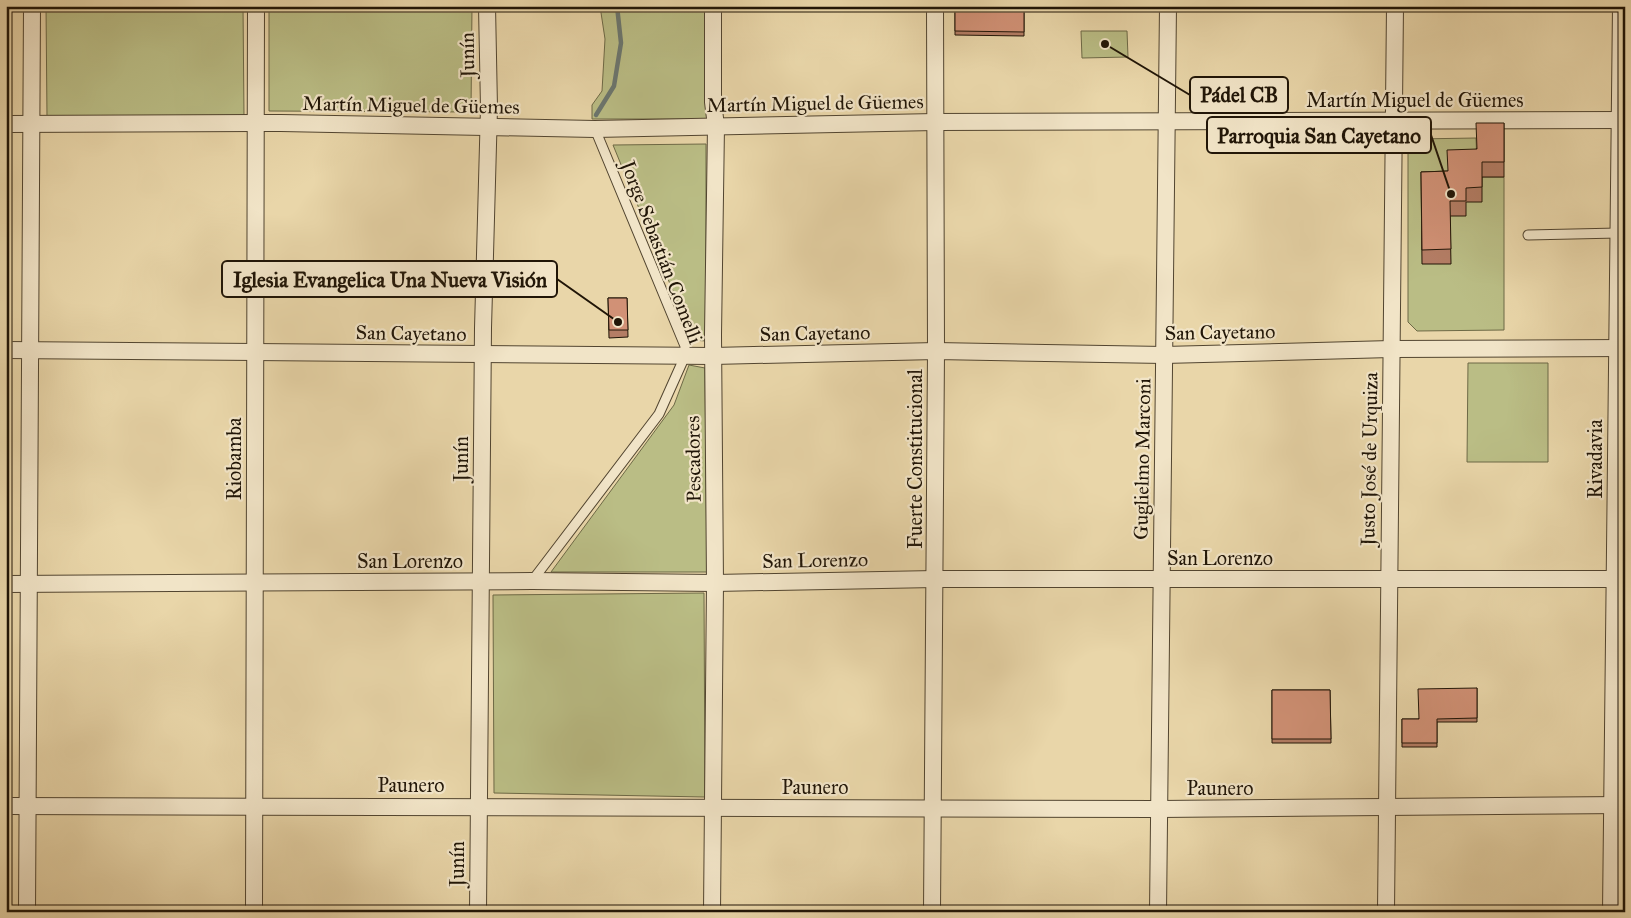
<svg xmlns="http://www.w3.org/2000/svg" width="1631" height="918" font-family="'IM FELL Great Primer',serif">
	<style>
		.green { fill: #babd85; stroke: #6d6946 }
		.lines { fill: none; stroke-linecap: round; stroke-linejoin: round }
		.stream { stroke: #6b766f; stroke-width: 4.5 }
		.service-casing { stroke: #524530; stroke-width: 11 }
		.minor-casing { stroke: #524530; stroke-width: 18 }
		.service { stroke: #f1e4c7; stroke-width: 9 }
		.minor { stroke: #f1e4c7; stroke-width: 16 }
		.wall { fill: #b47d65; stroke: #201507 }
		.building { fill: #d19176; stroke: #201507 }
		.labels { text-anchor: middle; stroke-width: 4.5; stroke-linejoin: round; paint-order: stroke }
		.street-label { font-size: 20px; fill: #201507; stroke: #f1e4c7 }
		.leader { fill: none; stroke: #201507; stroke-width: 2 }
		.callout-dot { fill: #201507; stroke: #f1e4c7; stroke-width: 2 }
		.callout { fill: #f1e4c7; stroke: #201507; stroke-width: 2 }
		.callout-label { font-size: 21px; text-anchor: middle; font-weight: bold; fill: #201507 }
	</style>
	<rect width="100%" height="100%" fill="#e9d6a9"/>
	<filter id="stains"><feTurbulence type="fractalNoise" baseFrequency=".004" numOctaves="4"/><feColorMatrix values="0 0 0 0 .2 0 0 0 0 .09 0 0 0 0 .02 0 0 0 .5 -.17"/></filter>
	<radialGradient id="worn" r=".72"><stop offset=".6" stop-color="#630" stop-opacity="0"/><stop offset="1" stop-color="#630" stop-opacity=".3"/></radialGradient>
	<g class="green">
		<polygon points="46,6 243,6 244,117 47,118"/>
		<polygon points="269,6 472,6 471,112 269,111"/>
		<polygon points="600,6 707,6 707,119 592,119 592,105 602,91 605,39"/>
		<polygon points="1081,31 1127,31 1128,57 1082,58"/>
		<polygon points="1476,138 1477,164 1450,216 1466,202 1482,177 1504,177 1504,330 1417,331 1408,322 1408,144 1415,139"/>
		<polygon points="706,144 706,341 693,340 613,145"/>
		<polygon points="1468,363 1548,363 1548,462 1467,462"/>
		<polygon points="689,365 705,368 707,572 551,572 674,405"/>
		<polygon points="704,593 705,797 494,793 493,595"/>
	</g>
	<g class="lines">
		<polyline class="stream" points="596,115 614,86 621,43 617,6"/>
		<defs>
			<g id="service">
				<polyline points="1528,235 1618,233"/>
				<polyline points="532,581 659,414 685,356 685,346 595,129"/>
			</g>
			<g id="minor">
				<polyline points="6,124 281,123 595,129 935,122 1625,120"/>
				<polyline points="6,350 713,356 936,351 1164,355 1391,349 1625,348"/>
				<polyline points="6,584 532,581 715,583 935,579 1625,579"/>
				<polyline points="6,806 1159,809 1625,805"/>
				<polyline points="27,912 32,6"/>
				<polyline points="254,912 256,6"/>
				<polyline points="478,912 483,328 489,108 487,6"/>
				<polyline points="712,912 715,583 713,335 716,126 713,102 713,6"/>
				<polyline points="932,912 936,351 935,6"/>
				<polyline points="1158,912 1168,6"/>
				<polyline points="1386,912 1395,6"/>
				<polyline points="1611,912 1621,6"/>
			</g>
		</defs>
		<use href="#service" class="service-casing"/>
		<use href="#minor" class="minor-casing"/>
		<use href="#service" class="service"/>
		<use href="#minor" class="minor"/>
	</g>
	<g class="wall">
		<rect x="1049" y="6" width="58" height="4"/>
		<polygon points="955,7 1024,7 1024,36 955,35"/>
		<polygon points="1504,123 1504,177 1482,177 1482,202 1466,202 1466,216 1450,216 1451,264 1422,264 1421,172 1448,171 1476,149"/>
		<polygon points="608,298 627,298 628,337 609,338"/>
		<polygon points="1477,688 1477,722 1437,722 1437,747 1402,747 1402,719 1418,719"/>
		<polygon points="1272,690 1330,690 1331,743 1272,743"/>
	</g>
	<g class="building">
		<polygon points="955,7 1024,7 1024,32 955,31"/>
		<polygon points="1476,123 1504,123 1504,162 1482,162 1482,187 1466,188 1466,201 1450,201 1451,249 1422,250 1421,172 1448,171 1447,150 1477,149"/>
		<polygon points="608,298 627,298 628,330 609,330"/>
		<polygon points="1477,688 1477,718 1437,719 1437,743 1402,743 1402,719 1419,719 1418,689"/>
		<polygon points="1272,690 1330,690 1331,739 1272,739"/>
	</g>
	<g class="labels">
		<g class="street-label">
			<text transform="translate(467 55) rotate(-91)" y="7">Junín</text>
			<text x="1415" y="107">Martín Miguel de Güemes</text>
			<text transform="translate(815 103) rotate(-1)" y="7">Martín Miguel de Güemes</text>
			<text transform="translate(411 105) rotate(1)" y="7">Martín Miguel de Güemes</text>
			<text transform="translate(662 252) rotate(69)" y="7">Jorge Sebastián Comelli</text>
			<text transform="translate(1220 332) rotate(-1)" y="7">San Cayetano</text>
			<text transform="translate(411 333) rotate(1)" y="7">San Cayetano</text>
			<text transform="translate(815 333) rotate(-1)" y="7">San Cayetano</text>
			<text transform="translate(234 459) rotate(-90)" y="7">Riobamba</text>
			<text transform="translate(461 459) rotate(-90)" y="7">Junín</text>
			<text transform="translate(693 459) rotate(-91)" y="7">Pescadores</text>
			<text transform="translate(915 459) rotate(-90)" y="7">Fuerte Constitucional</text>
			<text transform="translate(1142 459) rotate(-89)" y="7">Guglielmo Marconi</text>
			<text transform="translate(1369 459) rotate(-89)" y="7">Justo José de Urquiza</text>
			<text transform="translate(1595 459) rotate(-90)" y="7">Rivadavia</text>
			<text x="1220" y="565">San Lorenzo</text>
			<text transform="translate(815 560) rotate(-1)" y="7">San Lorenzo</text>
			<text x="410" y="568">San Lorenzo</text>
			<text x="411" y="792">Paunero</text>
			<text x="815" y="794">Paunero</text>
			<text x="1220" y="795">Paunero</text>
			<text transform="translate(457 864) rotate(-90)" y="7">Junín</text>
		</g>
	</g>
	<path class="leader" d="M1105 44L1190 95M1451 194L1431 135M618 322L557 279"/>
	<g class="callout-dot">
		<circle cx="1105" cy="44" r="5"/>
		<circle cx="1451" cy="194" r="5"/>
		<circle cx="618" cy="322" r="5"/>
	</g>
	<g class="callout">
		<rect x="1190" y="77" width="98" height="36" rx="5"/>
		<rect x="1207" y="117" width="224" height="36" rx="5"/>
		<rect x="222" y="261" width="335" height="36" rx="5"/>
	</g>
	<g class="callout-label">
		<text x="1239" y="102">Pádel CB</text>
		<text x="1319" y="143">Parroquia San Cayetano</text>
		<text x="390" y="287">Iglesia Evangelica Una Nueva Visión</text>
	</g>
	<rect width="1631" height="918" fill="none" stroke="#e9d6a9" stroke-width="25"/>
	<rect x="8" y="8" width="1616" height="903" fill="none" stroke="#201507" stroke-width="2.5"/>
	<rect x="12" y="12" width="1606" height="893" fill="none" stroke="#201507"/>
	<rect width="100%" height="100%" filter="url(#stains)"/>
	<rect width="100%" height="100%" fill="url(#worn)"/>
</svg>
